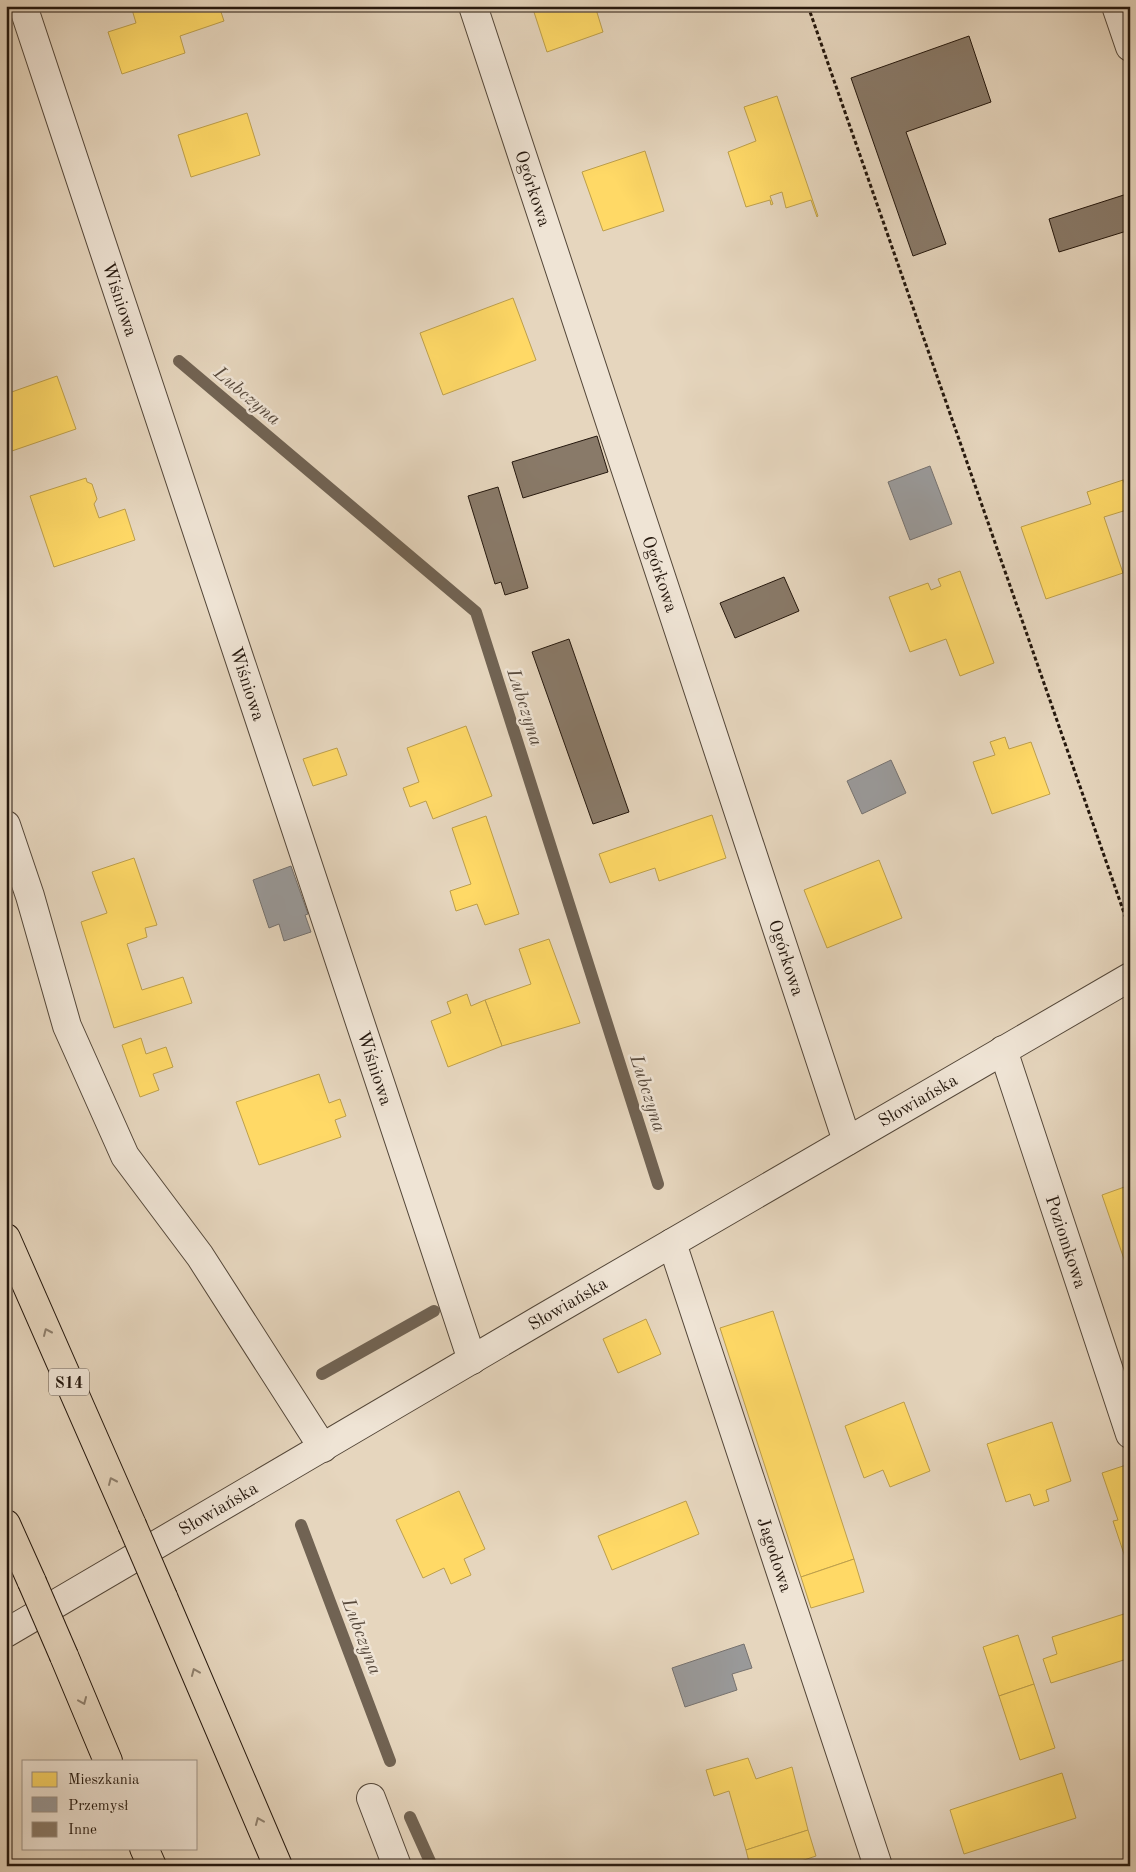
<svg xmlns="http://www.w3.org/2000/svg" width="1136" height="1872" font-family="'Old Standard TT',serif">
	<style>
		.homes { fill: #ffd966; stroke: #bd9f4b }
		.industry { fill: #999; stroke: #76726f }
		.lines { fill: none; stroke-linecap: round; stroke-linejoin: round }
		.stream { stroke: #716353; stroke-width: 12 }
		.building { fill: #897a69; stroke: #24170d }
		.minor-casing { stroke: #544739; stroke-width: 30 }
		.highway-casing { stroke: #24170d; stroke-width: 30 }
		.path { stroke: #24170d; stroke-width: 3; stroke-dasharray: 4 2.5; stroke-linecap: butt }
		.minor { stroke: #efe4d5; stroke-width: 28 }
		.highway { stroke: #e6d6be; stroke-width: 28 }
		.highway-bridge-casing { stroke: #24170d; stroke-width: 30; stroke-linecap: butt }
		.highway-bridge { stroke: #e6d6be; stroke-width: 28 }
		.oneway { stroke: #8f806e }
		.labels { text-anchor: middle; stroke-width: 5; stroke-linejoin: round; paint-order: stroke }
		.shield { fill: #efe4d5; stroke: #615449; stroke-width: 1 }
		.shield-label { font-size: 16px; font-weight: bold; fill: #24170d }
		.street-label { font-size: 18px; fill: #24170d; stroke: #efe4d5 }
		.water-label { font-size: 19px; font-style: italic; fill: #57493c; stroke: #efe4d5 }
	</style>
	<rect width="100%" height="100%" fill="#e6d6be"/>
	<filter id="stains"><feTurbulence type="fractalNoise" baseFrequency=".004" numOctaves="4"/><feColorMatrix values="0 0 0 0 .2 0 0 0 0 .09 0 0 0 0 .02 0 0 0 .5 -.17"/></filter>
	<radialGradient id="worn" r=".72"><stop offset=".6" stop-color="#630" stop-opacity="0"/><stop offset="1" stop-color="#630" stop-opacity=".3"/></radialGradient>
	<g class="homes">
		<polygon points="131,6 219,6 224,21 180,36 185,53 122,74 108,32 136,23"/>
		<polygon points="532,6 595,6 603,32 547,52"/>
		<polygon points="777,96 818,216 817,217 811,200 786,208 782,192 770,196 773,204 771,205 770,200 746,207 728,152 756,141 744,107"/>
		<polygon points="247,113 260,155 191,177 178,135"/>
		<polygon points="645,151 664,211 603,231 582,172"/>
		<polygon points="513,298 536,360 443,395 420,333"/>
		<polygon points="57,376 76,429 6,453 6,394"/>
		<polygon points="86,478 87,482 92,484 97,499 94,504 99,518 125,509 135,540 54,567 30,496"/>
		<polygon points="1130,478 1130,498 1123,480"/>
		<polygon points="1123,480 1130,498 1130,509 1104,517 1123,573 1046,599 1021,527 1091,504 1087,492"/>
		<polygon points="960,571 994,663 960,676 946,639 910,652 889,597 928,583 931,590 941,586 938,579"/>
		<polygon points="466,726 492,796 433,819 426,801 410,807 403,788 419,782 407,748"/>
		<polygon points="1005,737 1009,749 1031,742 1050,794 992,814 973,762 995,755 990,742"/>
		<polygon points="337,748 347,775 313,786 303,759"/>
		<polygon points="712,815 726,858 659,881 655,868 610,883 599,854"/>
		<polygon points="486,816 519,914 485,925 477,904 456,911 450,891 471,884 452,828"/>
		<polygon points="134,858 157,925 145,928 147,937 127,944 142,990 183,977 192,1003 114,1028 81,922 107,913 92,872"/>
		<polygon points="879,860 902,918 827,948 804,890"/>
		<polygon points="549,939 580,1023 502,1046 485,1000 531,984 519,949"/>
		<polygon points="467,994 471,1006 485,1000 502,1046 448,1067 431,1021 451,1013 447,1002"/>
		<polygon points="141,1038 146,1054 166,1047 173,1067 153,1074 159,1090 140,1097 122,1045"/>
		<polygon points="319,1074 329,1103 340,1099 346,1116 335,1120 341,1137 259,1165 236,1102"/>
		<polygon points="1130,1185 1130,1261 1125,1262 1102,1195"/>
		<polygon points="773,1311 854,1559 801,1577 720,1328"/>
		<polygon points="646,1319 661,1354 618,1373 603,1339"/>
		<polygon points="904,1402 930,1471 890,1487 883,1470 864,1478 845,1426"/>
		<polygon points="1052,1422 1071,1481 1046,1490 1049,1501 1034,1506 1030,1494 1006,1502 987,1444"/>
		<polygon points="1126,1465 1130,1476 1130,1566 1128,1566 1113,1521 1118,1520 1102,1473"/>
		<polygon points="459,1491 485,1549 464,1559 471,1575 451,1584 444,1568 423,1578 396,1520"/>
		<polygon points="686,1501 699,1534 612,1570 598,1536"/>
		<polygon points="854,1559 864,1592 811,1608 801,1577"/>
		<polygon points="1130,1612 1130,1658 1051,1683 1043,1659 1057,1654 1052,1637"/>
		<polygon points="1018,1635 1034,1684 999,1696 983,1647"/>
		<polygon points="1034,1684 1055,1748 1020,1760 999,1696"/>
		<polygon points="748,1758 756,1779 792,1767 808,1830 746,1850 729,1791 714,1796 706,1770"/>
		<polygon points="1062,1773 1076,1818 964,1854 950,1810"/>
		<polygon points="808,1830 816,1856 786,1866 750,1866 746,1850"/>
	</g>
	<g class="industry">
		<polygon points="930,466 952,524 910,540 888,482"/>
		<polygon points="891,760 906,793 862,814 847,781"/>
		<polygon points="291,866 308,914 305,915 311,932 284,941 279,924 269,928 253,880"/>
		<polygon points="744,1644 752,1668 732,1674 737,1690 685,1707 672,1668"/>
	</g>
	<g class="lines">
		<g class="stream">
			<polyline points="179,361 476,612 658,1184"/>
			<polyline points="322,1374 434,1311"/>
			<polyline points="301,1525 390,1761"/>
			<polyline points="410,1817 432,1866"/>
		</g>
	</g>
	<g class="building">
		<polygon points="969,36 991,102 906,132 946,244 913,256 851,78"/>
		<polygon points="1130,193 1130,230 1059,252 1049,219"/>
		<polygon points="597,436 608,472 523,498 512,462"/>
		<polygon points="498,487 528,588 505,595 501,582 495,584 468,496"/>
		<polygon points="784,577 799,611 735,638 720,603"/>
		<polygon points="569,639 629,812 593,824 532,652"/>
	</g>
	<g class="lines">
		<defs>
			<g id="minor">
				<path id="s1" d="M 23,6 L 472,1360"/>
				<path id="s2" d="M 473,6 L 847,1141"/>
				<polyline points="1116,6 1130,47"/>
				<polyline points="6,825 30,896 67,1026 125,1156 200,1256 323,1448"/>
				<path id="s3" d="M 1003,1050 L 1130,1434"/>
				<path id="s4" d="M 672,1243 L 878,1866"/>
				<path id="s5" d="M 6,1633 L 541,1319 L 1130,977"/>
				<polyline points="371,1798 397,1866"/>
			</g>
			<g id="highway">
				<polyline points="6,1238 132,1525"/>
				<polyline points="6,1524 32,1582"/>
				<polyline points="163,1597 278,1866"/>
				<polyline points="64,1656 108,1761"/>
				<polyline points="144,1848 152,1866"/>
			</g>
		</defs>
		<use href="#minor" class="minor-casing"/>
		<use href="#highway" class="highway-casing"/>
		<polyline class="path" points="808,6 1130,930"/>
		<use href="#minor" class="minor"/>
		<use href="#highway" class="highway"/>
		<defs>
			<g id="highway-bridge">
				<polyline points="132,1525 163,1597"/>
				<polyline points="32,1582 64,1656"/>
			</g>
		</defs>
		<use href="#highway-bridge" class="highway-bridge-casing"/>
		<use href="#highway-bridge" class="highway-bridge"/>
	</g>
	<defs><path id="oneway-chevron" d="M-2-3.5L2.5 0L-2 3.5" fill="none" stroke-width="1.6" stroke-linecap="round" stroke-linejoin="round" transform="scale(1.25)"/></defs>
	<g class="oneway">
		<use href="#oneway-chevron" transform="translate(47 1332) rotate(-114)"/>
		<use href="#oneway-chevron" transform="translate(112 1481) rotate(-114)"/>
		<use href="#oneway-chevron" transform="translate(195 1672) rotate(-113)"/>
		<use href="#oneway-chevron" transform="translate(83 1701) rotate(67)"/>
		<use href="#oneway-chevron" transform="translate(259 1821) rotate(-113)"/>
	</g>
	<g class="labels">
		<rect class="shield" x="49" y="1368.5" width="40" height="27" rx="4"/>
		<g class="shield-label">
			<text x="69" y="1388">S14</text>
		</g>
		<g class="street-label">
			<text dy="6" stroke="none"><textPath href="#s2" startOffset="192">Ogórkowa</textPath></text>
			<text dy="6" stroke="none"><textPath href="#s1" startOffset="309">Wiśniowa</textPath></text>
			<text dy="6" stroke="none"><textPath href="#s2" startOffset="598">Ogórkowa</textPath></text>
			<text dy="6" stroke="none"><textPath href="#s1" startOffset="714">Wiśniowa</textPath></text>
			<text dy="6" stroke="none"><textPath href="#s2" startOffset="1002">Ogórkowa</textPath></text>
			<text dy="6" stroke="none"><textPath href="#s1" startOffset="1119">Wiśniowa</textPath></text>
			<text dy="6" stroke="none"><textPath href="#s5" startOffset="1056">Słowiańska</textPath></text>
			<text dy="6" stroke="none"><textPath href="#s3" startOffset="202">Poziomkowa</textPath></text>
			<text dy="6" stroke="none"><textPath href="#s5" startOffset="651">Słowiańska</textPath></text>
			<text dy="6" stroke="none"><textPath href="#s5" startOffset="246">Słowiańska</textPath></text>
			<text dy="6" stroke="none"><textPath href="#s4" startOffset="328">Jagodowa</textPath></text>
		</g>
		<g class="water-label">
			<text transform="translate(248 395) rotate(40)" y="7">Lubczyna</text>
			<text transform="translate(526 707) rotate(72)" y="7">Lubczyna</text>
			<text transform="translate(649 1093) rotate(72)" y="7">Lubczyna</text>
			<text transform="translate(363 1636) rotate(69)" y="7">Lubczyna</text>
		</g>
	</g>
	<rect width="1136" height="1872" fill="none" stroke="#e6d6be" stroke-width="25"/>
	<rect x="8" y="8" width="1121" height="1857" fill="none" stroke="#24170d" stroke-width="2.5"/>
	<rect x="12" y="12" width="1111" height="1847" fill="none" stroke="#24170d"/>
	<rect x="22" y="1760" width="175" height="90" fill="#efe4d5" stroke="#9e9285"/>
	<rect x="32" y="1772" width="25" height="15" fill="#ffd966" stroke="#9e9285"/>
	<text x="68" y="1784" font-size="15" fill="#24170d">Mieszkania</text>
	<rect x="32" y="1797" width="25" height="15" fill="#999999" stroke="#9e9285"/>
	<text x="68" y="1810" font-size="15" fill="#24170d">Przemysł</text>
	<rect x="32" y="1822" width="25" height="15" fill="#897a69" stroke="#9e9285"/>
	<text x="68" y="1834" font-size="15" fill="#24170d">Inne</text>
	<rect width="100%" height="100%" filter="url(#stains)"/>
	<rect width="100%" height="100%" fill="url(#worn)"/>
</svg>
